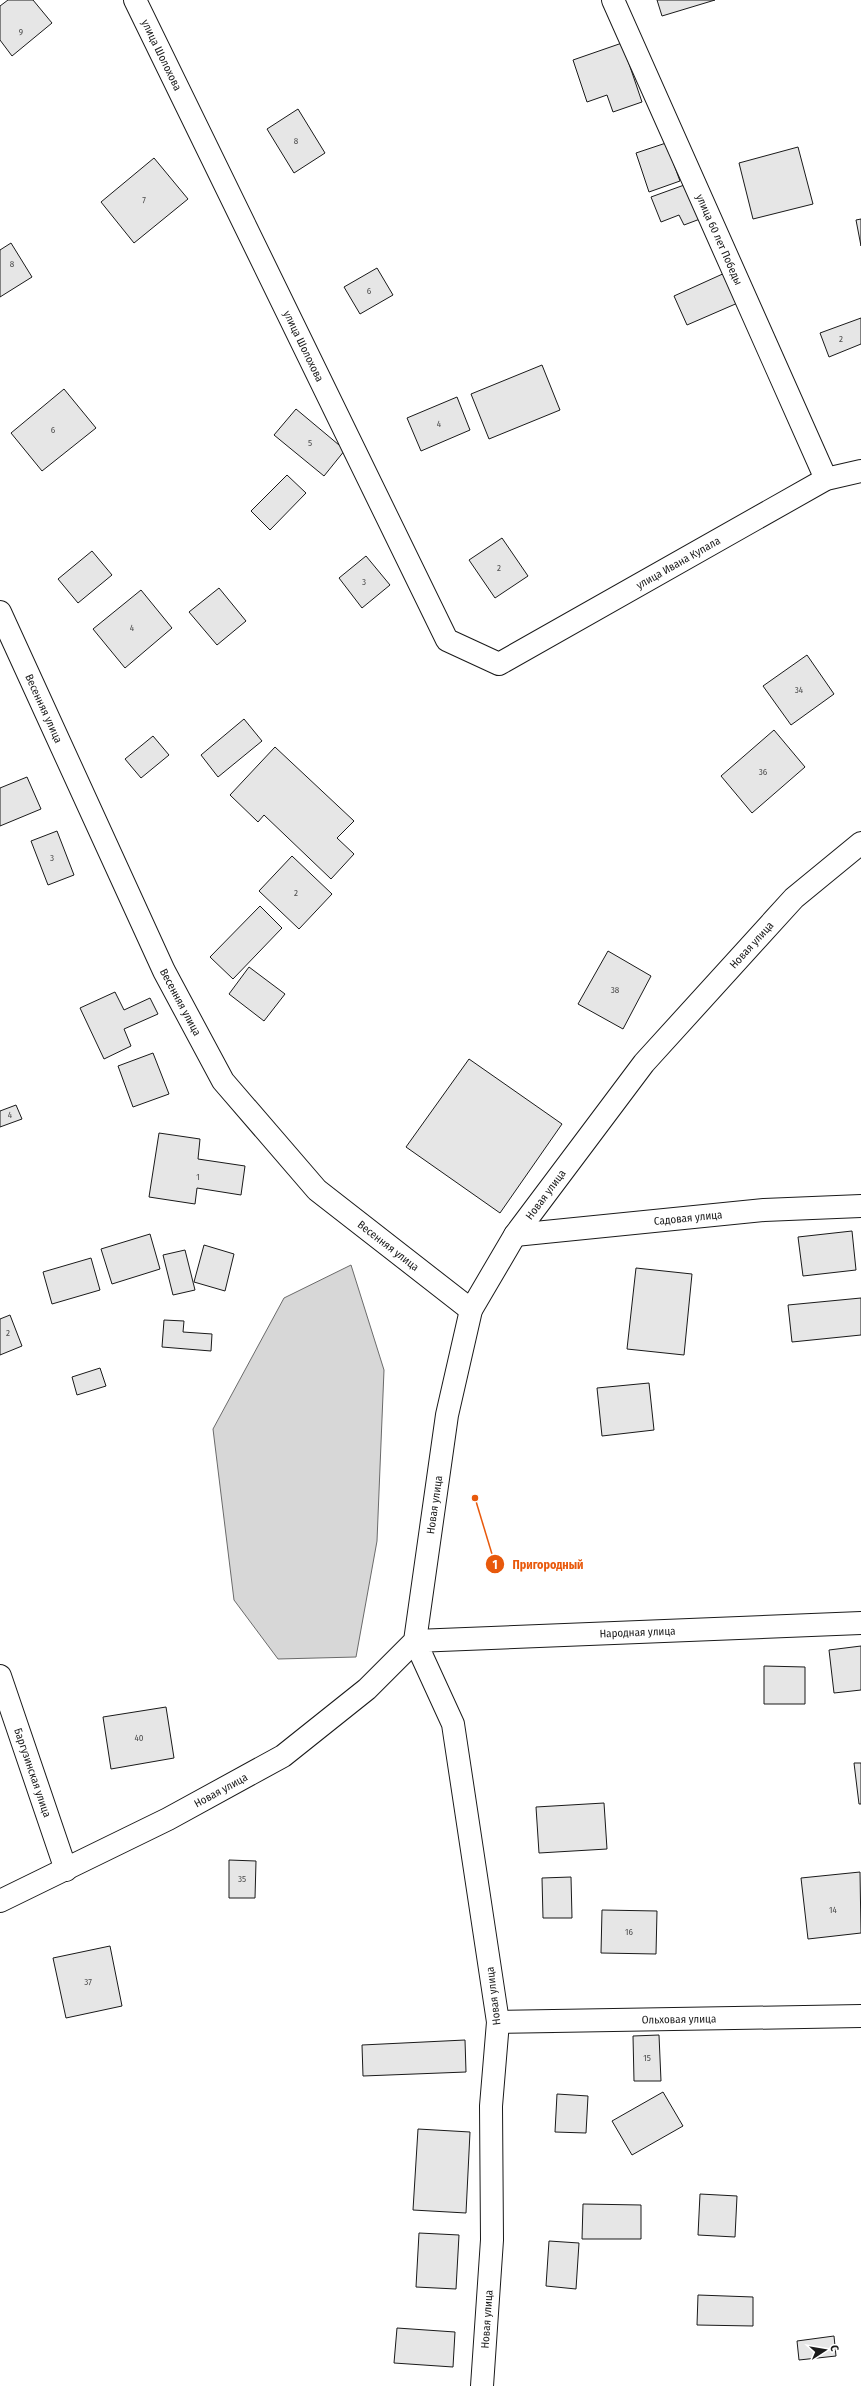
<svg xmlns="http://www.w3.org/2000/svg" width="861" height="2386" font-family="'Fira Sans Condensed',sans-serif">
	<style>
		.water { fill: #d7d7d7; stroke: #6a6a6a }
		.building { fill: #e6e6e6; stroke: #1a1a1a }
		.lines { fill: none; stroke-linecap: round; stroke-linejoin: round }
		.street-casing { stroke: #1a1a1a; stroke-width: 24 }
		.secondary-casing { stroke: #1a1a1a; stroke-width: 24 }
		.street { stroke: #fff; stroke-width: 22 }
		.secondary { stroke: #fff; stroke-width: 22 }
		.labels { text-anchor: middle; stroke-width: 3; stroke-linejoin: round; paint-order: stroke }
		.number-label { font-size: 9px; fill: #4d4d4d }
		.street-label { font-size: 11px; fill: #1a1a1a; stroke: #fff }
		.leader { fill: none; stroke: #e8590c; stroke-width: 1.5 }
		.callout-dot { fill: #e8590c; stroke: #fff; stroke-width: 1.5 }
		.mark-label { font-size: 12px; text-anchor: middle; font-weight: bold; fill: #fff }
		.callout-label { font-size: 12px; text-anchor: middle; font-weight: bold; fill: #e8590c; stroke: #fff; stroke-width: 3; stroke-linejoin: round; paint-order: stroke }
	</style>
	<rect width="100%" height="100%" fill="#fff"/>
	<polygon class="water" points="351,1265 384,1370 377,1541 356,1657 278,1659 234,1600 213,1429 284,1298"/>
	<g class="building">
		<polygon points="8,0 33,0 52,23 12,56 0,40 0,6"/>
		<polygon points="657,0 715,0 662,16"/>
		<polygon points="622,43 642,102 613,112 607,95 587,102 573,60"/>
		<polygon points="298,109 325,153 294,173 267,129"/>
		<polygon points="666,143 680,181 649,192 636,153"/>
		<polygon points="798,147 813,204 753,219 739,163"/>
		<polygon points="154,158 188,199 134,243 101,202"/>
		<polygon points="687,184 700,219 684,225 679,215 661,222 651,197"/>
		<polygon points="861,219 861,246 856,220"/>
		<polygon points="11,243 32,277 0,297 0,250"/>
		<polygon points="377,268 393,295 360,314 344,287"/>
		<polygon points="727,272 740,302 687,325 674,296"/>
		<polygon points="861,318 861,344 829,357 820,333"/>
		<polygon points="542,365 560,410 489,439 471,394"/>
		<polygon points="64,389 96,428 42,471 11,433"/>
		<polygon points="457,397 470,430 421,451 407,418"/>
		<polygon points="296,409 345,450 324,476 274,435"/>
		<polygon points="287,475 306,493 270,530 251,511"/>
		<polygon points="502,538 528,576 495,598 469,560"/>
		<polygon points="92,551 112,575 78,603 58,579"/>
		<polygon points="366,556 390,585 362,608 339,578"/>
		<polygon points="219,588 246,621 217,645 189,612"/>
		<polygon points="141,590 172,628 125,668 93,629"/>
		<polygon points="807,655 834,694 791,725 763,686"/>
		<polygon points="244,719 262,741 218,777 201,755"/>
		<polygon points="774,730 805,767 752,813 721,776"/>
		<polygon points="153,736 169,755 141,778 125,759"/>
		<polygon points="275,747 354,821 337,838 354,854 331,879 264,815 258,822 230,795"/>
		<polygon points="27,777 41,809 0,826 0,788"/>
		<polygon points="57,831 74,875 48,885 31,841"/>
		<polygon points="292,856 332,894 299,929 259,891"/>
		<polygon points="260,906 282,928 233,979 210,957"/>
		<polygon points="608,951 651,976 623,1029 578,1004"/>
		<polygon points="249,967 285,994 264,1021 229,994"/>
		<polygon points="115,992 124,1010 150,998 158,1014 124,1029 131,1046 104,1059 80,1008"/>
		<polygon points="153,1053 169,1094 133,1107 118,1066"/>
		<polygon points="469,1059 562,1124 500,1213 406,1147"/>
		<polygon points="16,1105 22,1119 0,1127 0,1111"/>
		<polygon points="159,1133 200,1139 198,1159 245,1166 241,1195 197,1188 195,1204 149,1197"/>
		<polygon points="852,1231 856,1270 803,1276 798,1237"/>
		<polygon points="150,1234 160,1269 112,1284 101,1249"/>
		<polygon points="204,1245 234,1254 225,1291 194,1282"/>
		<polygon points="185,1250 195,1290 173,1295 163,1255"/>
		<polygon points="91,1258 100,1290 52,1304 43,1272"/>
		<polygon points="636,1268 692,1274 684,1355 627,1349"/>
		<polygon points="861,1298 861,1335 792,1342 788,1305"/>
		<polygon points="10,1315 22,1346 0,1355 0,1319"/>
		<polygon points="164,1320 184,1321 183,1332 212,1334 211,1351 162,1347"/>
		<polygon points="100,1368 106,1386 77,1395 72,1377"/>
		<polygon points="649,1383 654,1430 602,1436 597,1388"/>
		<polygon points="861,1646 861,1690 834,1693 829,1650"/>
		<polygon points="764,1666 805,1667 805,1704 764,1704"/>
		<polygon points="166,1707 174,1758 111,1769 103,1717"/>
		<polygon points="854,1763 861,1763 861,1804 859,1804"/>
		<polygon points="604,1803 607,1849 539,1853 536,1807"/>
		<polygon points="229,1860 256,1861 255,1898 229,1898"/>
		<polygon points="860,1872 861,1933 808,1939 801,1878"/>
		<polygon points="571,1877 572,1918 543,1918 542,1878"/>
		<polygon points="602,1910 657,1911 656,1954 601,1953"/>
		<polygon points="110,1946 122,2006 66,2018 53,1958"/>
		<polygon points="659,2035 661,2081 634,2081 633,2036"/>
		<polygon points="465,2040 466,2072 363,2076 362,2045"/>
		<polygon points="663,2092 683,2126 632,2155 612,2121"/>
		<polygon points="557,2094 588,2096 586,2133 555,2132"/>
		<polygon points="418,2129 470,2132 466,2213 413,2210"/>
		<polygon points="700,2194 737,2196 735,2237 698,2235"/>
		<polygon points="583,2204 641,2205 641,2239 582,2239"/>
		<polygon points="419,2233 459,2235 456,2289 416,2287"/>
		<polygon points="549,2241 579,2243 576,2289 546,2286"/>
		<polygon points="698,2295 753,2297 753,2326 697,2325"/>
		<polygon points="397,2328 455,2332 453,2367 394,2363"/>
		<polygon points="834,2336 836,2356 799,2360 797,2341"/>
	</g>
	<g class="lines">
		<defs>
			<g id="street">
				<path id="s1" d="M 135,0 L 447,640 L 499,664 L 826,479 L 861,471"/>
				<path id="s2" d="M 613,0 L 826,479"/>
				<path id="s3" d="M 0,612 L 164,971 L 223,1081 L 317,1190 L 471,1310"/>
				<path id="s4" d="M 515,1235 L 764,1210 L 861,1206"/>
				<path id="s5" d="M 0,1676 L 66,1870"/>
				<path id="s6" d="M 498,2022 L 861,2016"/>
				<path id="s7" d="M 482,2386 L 492,2240 L 491,2106 L 498,2022 L 453,1724 L 415,1641 L 861,1623"/>
			</g>
			<g id="secondary">
				<path id="s8" d="M 0,1901 L 168,1819 L 283,1756 L 367,1689 L 415,1641 L 447,1415 L 471,1310 L 515,1235 L 644,1063 L 794,898 L 861,843"/>
			</g>
		</defs>
		<use href="#street" class="street-casing"/>
		<use href="#secondary" class="secondary-casing"/>
		<use href="#street" class="street"/>
		<use href="#secondary" class="secondary"/>
	</g>
	<g class="labels">
		<g class="number-label">
			<text x="21" y="35">9</text>
			<text x="296" y="144">8</text>
			<text x="144" y="203">7</text>
			<text x="12" y="267">8</text>
			<text x="369" y="294">6</text>
			<text x="841" y="342">2</text>
			<text x="439" y="427">4</text>
			<text x="53" y="433">6</text>
			<text x="310" y="446">5</text>
			<text x="499" y="571">2</text>
			<text x="364" y="585">3</text>
			<text x="132" y="631">4</text>
			<text x="799" y="693">34</text>
			<text x="763" y="775">36</text>
			<text x="52" y="861">3</text>
			<text x="296" y="896">2</text>
			<text x="615" y="993">38</text>
			<text x="10" y="1118">4</text>
			<text x="198" y="1180">1</text>
			<text x="8" y="1336">2</text>
			<text x="139" y="1741">40</text>
			<text x="242" y="1882">35</text>
			<text x="833" y="1913">14</text>
			<text x="629" y="1935">16</text>
			<text x="88" y="1985">37</text>
			<text x="647" y="2061">15</text>
		</g>
		<g class="street-label">
			<text dy="4" stroke="none"><textPath href="#s1" startOffset="61">улица Шолохова</textPath></text>
			<text dy="4" stroke="none"><textPath href="#s2" startOffset="262">улица 60 лет Победы</textPath></text>
			<text dy="4" stroke="none"><textPath href="#s1" startOffset="385">улица Шолохова</textPath></text>
			<text dy="4" stroke="none"><textPath href="#s1" startOffset="975">улица Ивана Купала</textPath></text>
			<text dy="4" stroke="none"><textPath href="#s3" startOffset="106">Весенняя улица</textPath></text>
			<text dy="4" stroke="none"><textPath href="#s8" startOffset="1291">Новая улица</textPath></text>
			<text dy="4" stroke="none"><textPath href="#s3" startOffset="430">Весенняя улица</textPath></text>
			<text dy="4" stroke="none"><textPath href="#s8" startOffset="967">Новая улица</textPath></text>
			<text dy="4" stroke="none"><textPath href="#s4" startOffset="174">Садовая улица</textPath></text>
			<text dy="4" stroke="none"><textPath href="#s3" startOffset="754">Весенняя улица</textPath></text>
			<text dy="4" stroke="none"><textPath href="#s8" startOffset="631">Новая улица</textPath></text>
			<text dy="4" stroke="none"><textPath href="#s7" startOffset="980">Народная улица</textPath></text>
			<text dy="4" stroke="none"><textPath href="#s5" startOffset="102">Баргузинская улица</textPath></text>
			<text dy="4" stroke="none"><textPath href="#s8" startOffset="247">Новая улица</textPath></text>
			<text transform="translate(493 1996) rotate(-97)" y="4">Новая улица</text>
			<text dy="4" stroke="none"><textPath href="#s6" startOffset="181">Ольховая улица</textPath></text>
			<text dy="4" stroke="none"><textPath href="#s7" startOffset="67">Новая улица</textPath></text>
		</g>
	</g>
	<path class="leader" d="M475 1498L495 1564"/>
	<g class="callout-dot">
		<circle cx="475" cy="1498" r="4"/>
		<circle cx="495" cy="1564" r="10"/>
	</g>
	<g class="mark-label">
		<text x="495" y="1569">1</text>
	</g>
	<g class="callout-label">
		<text x="548" y="1569">Пригородный</text>
	</g>
	<g transform="translate(825 2350) rotate(78)" stroke="#ffffff" stroke-width="3" paint-order="stroke">
	<path d="M0-3L7 15L0 10L-7 15Z" fill="#1a1a1a"/>
	<text y="-6" font-size="11" font-weight="bold" text-anchor="middle" fill="#1a1a1a">С</text>
	</g>
</svg>
